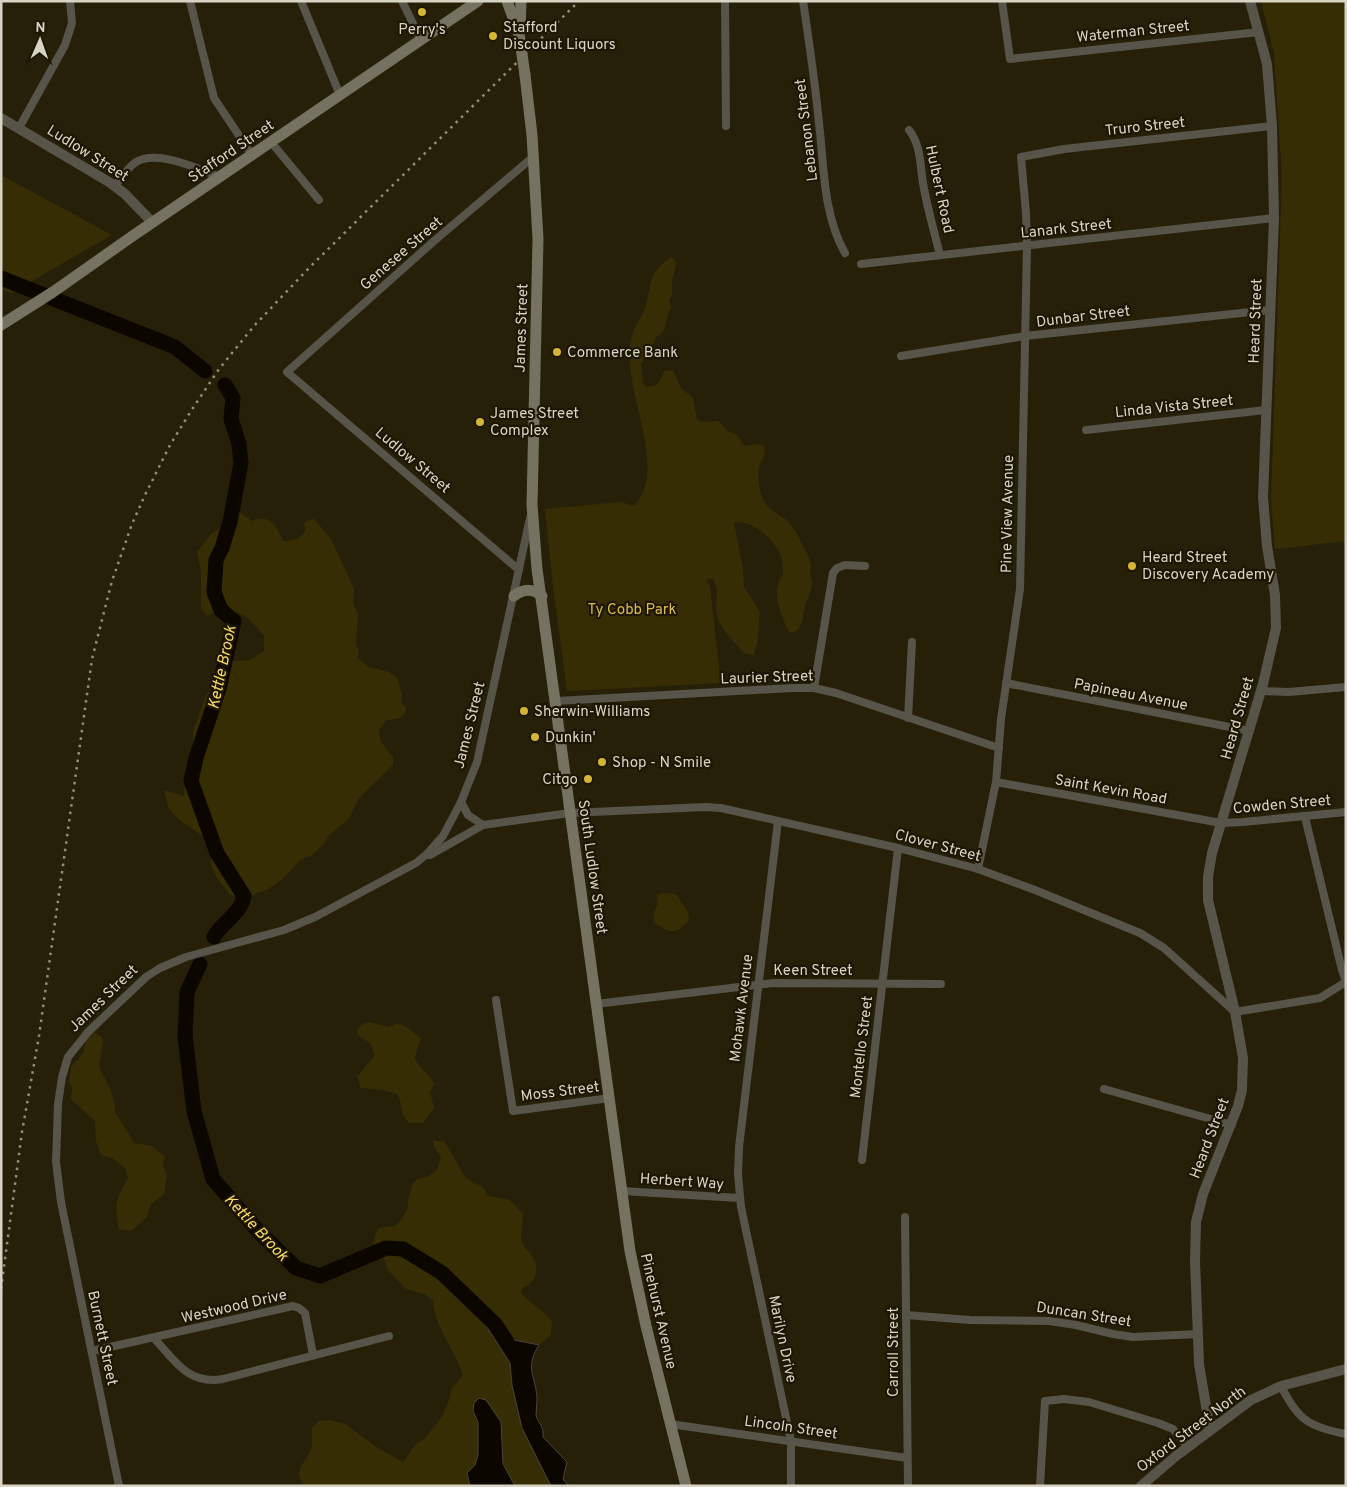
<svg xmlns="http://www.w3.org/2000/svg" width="1347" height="1487" font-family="Overpass,sans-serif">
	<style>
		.green { fill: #372d05 }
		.water { fill: #0c0600; stroke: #49443b }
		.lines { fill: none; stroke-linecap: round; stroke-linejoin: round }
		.river { stroke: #0c0600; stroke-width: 15 }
		.minor { stroke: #57544a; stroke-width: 8 }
		.tertiary { stroke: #57544a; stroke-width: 10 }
		.secondary { stroke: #767261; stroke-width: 11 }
		.rail { stroke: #938f7e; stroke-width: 2.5; stroke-dasharray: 2.5 5; stroke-linecap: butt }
		.secondary-bridge { stroke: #767261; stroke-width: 11 }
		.poi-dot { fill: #d5b534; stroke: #1d1602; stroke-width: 2 }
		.labels { text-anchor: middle; stroke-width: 4.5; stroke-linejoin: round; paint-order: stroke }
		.poi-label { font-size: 15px; fill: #d7d4c6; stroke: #1d1602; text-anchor: start }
		.street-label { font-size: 15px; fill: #d7d4c6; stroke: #1d1602 }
		.park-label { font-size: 15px; fill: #dabc4c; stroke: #1d1602 }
		.water-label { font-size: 16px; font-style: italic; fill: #f7da6b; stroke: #1d1602 }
	</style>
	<rect width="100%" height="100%" fill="#262009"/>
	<g class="green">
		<polygon points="1261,1 1346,1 1346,541 1275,549 1271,501 1282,177 1274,53"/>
		<polygon points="1,175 112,235 11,293 1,289"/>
		<path d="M 671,257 L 675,260 C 677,268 674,272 672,280 C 671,288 674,294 669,300 L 671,308 C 664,318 669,331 656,337 L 649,353 L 641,364 L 643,383 L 646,387 C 660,386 659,381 665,371 L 673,370 L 681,388 L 693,398 L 697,420 L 704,422 L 718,421 L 728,431 L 737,435 L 744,446 L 759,444 L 764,446 C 767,455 761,459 759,467 C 757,478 759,492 764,501 C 768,510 777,513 784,518 C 793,524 809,554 811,565 C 811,568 810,573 810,576 L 812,579 C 812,589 810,594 806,602 C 802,613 805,625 795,632 L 789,632 C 781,615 770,591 783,574 C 783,567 783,561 780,554 C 774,540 751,518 734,523 L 743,568 L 744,587 L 760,612 L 757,644 L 754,655 L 746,654 L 742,651 C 735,643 719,626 717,616 C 714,603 721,588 712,578 L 706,580 L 710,586 L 721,683 L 567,691 L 553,587 L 545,509 L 621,502 L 634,506 C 638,501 642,496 644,490 C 657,451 629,397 630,355 C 630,348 630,339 633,333 C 636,323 644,315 646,305 C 653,281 647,274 671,257 Z"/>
		<path d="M 238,511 L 252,521 C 270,513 277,527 283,541 C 292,541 299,539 305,532 L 304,523 L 307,520 L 314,519 L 331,539 L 354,589 L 353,602 L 358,615 L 356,645 L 358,648 L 358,658 L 368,667 L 389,672 L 397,678 L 402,695 L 401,702 L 406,708 C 405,719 396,719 386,720 L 379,730 L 381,742 L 393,757 L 393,765 L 359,798 L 348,820 L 329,835 L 325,843 L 312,855 L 300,860 L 284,878 L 268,889 L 251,896 L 230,895 C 218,879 205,867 214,847 L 212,842 L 181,821 L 169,809 L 164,790 L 184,796 L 185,771 L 193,743 L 193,731 L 206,695 L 218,680 L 217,660 L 248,661 L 264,651 L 264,636 C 243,611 240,608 207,615 L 201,609 L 201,571 L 197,552 L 210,535 L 222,526 L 227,517 Z"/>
		<path d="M 662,893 L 676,894 L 688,912 L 689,920 C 673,936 672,933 654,923 L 654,911 L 658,905 L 657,895 Z"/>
		<path d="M 368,1022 L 389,1027 L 396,1024 L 403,1025 L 421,1038 C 419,1046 415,1052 415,1060 L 432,1080 L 434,1085 L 430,1092 L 434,1108 L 423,1123 L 410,1123 C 397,1113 405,1107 397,1094 L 384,1090 L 361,1088 L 357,1077 L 375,1055 L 370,1043 L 358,1035 L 357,1030 L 361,1025 Z"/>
		<path d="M 93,1032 L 102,1037 L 103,1041 L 99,1067 L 111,1091 L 115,1105 L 115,1112 L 134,1143 L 152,1146 L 165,1157 L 163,1166 L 167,1175 L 164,1194 L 151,1204 L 147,1217 L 131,1231 L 119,1229 C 114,1205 116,1199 128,1178 L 125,1168 L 112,1158 L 101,1155 L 96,1141 L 95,1121 L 71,1099 L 72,1088 L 69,1083 L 71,1067 L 84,1052 L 85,1040 Z"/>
		<path d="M 433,1140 L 445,1142 L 464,1175 L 470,1181 L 484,1188 L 487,1196 L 510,1200 L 523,1214 C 523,1222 520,1235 522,1242 C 524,1248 531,1253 534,1259 C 540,1271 534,1284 522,1288 L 521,1293 C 531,1304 543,1310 552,1321 L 551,1335 L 539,1345 L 514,1340 L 496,1325 L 488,1327 L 510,1363 L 512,1385 L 551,1486 L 515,1485 L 503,1464 L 501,1422 L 474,1403 L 473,1411 L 478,1422 L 478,1455 L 475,1465 L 467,1473 L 470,1486 L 305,1486 C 290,1471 307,1462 311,1449 C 313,1443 311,1434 312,1428 L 319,1421 L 329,1420 L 345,1424 L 381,1450 L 403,1462 L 416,1444 L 425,1438 L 441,1418 L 450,1398 L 451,1389 L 463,1375 C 455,1350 434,1326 433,1300 L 424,1294 L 406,1289 L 388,1270 L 383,1257 L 373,1244 L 376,1233 L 379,1228 L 395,1226 L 401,1220 L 408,1208 L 408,1200 L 412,1185 L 417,1179 L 427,1177 L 437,1170 L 441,1158 L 434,1146 Z"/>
	</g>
	<g class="water">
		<path d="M 496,1325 L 514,1340 L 539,1345 C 524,1369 536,1375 537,1399 C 537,1404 536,1410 536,1415 C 538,1424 544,1425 543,1437 L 567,1462 L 563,1479 L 569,1486 L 551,1486 L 522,1428 L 512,1385 L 510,1363 L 487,1327 Z"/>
		<polygon points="479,1398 486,1400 501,1422 503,1464 515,1486 470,1486 467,1473 475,1465 478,1455 478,1422 473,1411 474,1403"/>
	</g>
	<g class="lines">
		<g class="river">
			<polyline points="1,278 175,347 205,371"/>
			<path d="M 214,937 C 222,922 241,914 244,896 L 217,853 L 191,781 L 196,758 L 219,689 L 234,621 L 221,610 L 214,592 L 216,560 L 222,548 L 230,522 L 241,463 L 239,444 L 231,419 L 233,398 L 225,385"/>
			<polyline points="200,964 187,992 185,1036 194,1111 213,1179 260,1233 296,1268 320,1276 386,1248 403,1249 442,1273 496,1325 507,1342"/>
		</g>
		<g class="minor">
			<polyline points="190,1 214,98 252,155"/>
			<polyline points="301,1 340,95"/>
			<polyline points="402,1 421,40"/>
			<polyline points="725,1 726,126"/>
			<path d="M 803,1 C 809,41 815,82 819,123 C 824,165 823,215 845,253"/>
			<polyline points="1002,1 1010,59 1259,32"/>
			<polyline points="19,128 65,45 72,23 70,1"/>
			<path d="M 909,130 C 921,145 920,165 923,183 C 927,207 934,231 940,255"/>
			<polyline points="271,142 319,200"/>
			<path d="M 115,186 C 121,178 127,168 136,162 C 157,149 199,169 220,177"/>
			<polyline points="861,264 1274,218"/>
			<polyline points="901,356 1025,336 1270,310"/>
			<polyline points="1086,430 1266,410"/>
			<polyline points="519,570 287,372 434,241 533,157"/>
			<polyline points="1006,683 1250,731"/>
			<polyline points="814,688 833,573 837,568 845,565 865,566"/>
			<polyline points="1261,691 1289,692 1346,687"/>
			<polyline points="556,701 792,688 814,688 836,693 999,748"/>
			<polyline points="908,718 912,642"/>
			<polyline points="996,782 1221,823 1243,822 1346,812"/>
			<polyline points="461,802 468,815 483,825 570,813 706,807 721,808 898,848 978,869 1035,890 1140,933 1164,948 1235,1012 1320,998 1346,982"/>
			<polyline points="1305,817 1342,970 1346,982"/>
			<polyline points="778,821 739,1147 738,1174 741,1207 791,1441 791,1486"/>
			<polyline points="430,855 483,825"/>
			<polyline points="978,869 996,782 1001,719 1020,589 1027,246 1026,213 1021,157 1064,149 1272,126"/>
			<polyline points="496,1000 513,1111 610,1098"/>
			<polyline points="596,1004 773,983 941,984"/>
			<polyline points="1104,1089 1232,1125"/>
			<polyline points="862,1160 898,848"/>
			<polyline points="622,1191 739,1198"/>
			<polyline points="905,1217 908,1486"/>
			<polyline points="906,1315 970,1320 1049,1321 1076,1325 1113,1334 1133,1337 1198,1334"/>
			<path d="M 154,1338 C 175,1361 188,1385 223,1379 L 389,1336"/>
			<polyline points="92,1351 293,1306 299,1308 305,1313 313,1355"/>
			<path d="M 1281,1386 C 1298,1420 1309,1427 1346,1434"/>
			<polyline points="670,1424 907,1458"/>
			<polyline points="119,1486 61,1202 56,1162 58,1104 62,1077 68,1057 88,1032 146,977 160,968 186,957 284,930 315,917 416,863 427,854 443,836 461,802 477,762 530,518"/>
			<polyline points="1040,1486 1045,1401 1064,1399 1089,1402 1158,1423 1173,1429 1188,1447"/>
		</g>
		<g class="tertiary">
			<polyline points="1,118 109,182 125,194 152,222"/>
			<polyline points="1210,1430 1199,1364 1195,1261 1196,1222 1203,1194 1238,1106 1242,1090 1243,1058 1235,1012 1208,900 1208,877 1212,853 1263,684 1276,628 1275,595 1267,546 1263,497 1274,218 1272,126 1267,64 1250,1"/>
			<polyline points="1141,1486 1176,1456 1251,1400 1281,1386 1346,1369"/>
		</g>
		<g class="secondary">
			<polyline points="507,1 519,34"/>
			<polyline points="520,32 521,1"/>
			<polyline points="525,75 532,135 538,239 532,505 537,569 630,1251 646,1326 686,1486"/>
			<polyline points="1,325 53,292 134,235 478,1"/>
			<path d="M 514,596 C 523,589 532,588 542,596"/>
		</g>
		<polyline class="rail" points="1,1289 22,1132 39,1036 92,659 112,581 132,524 145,495 170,445 191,411 219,369 254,326 308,269 579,1"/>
		<polyline class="secondary-bridge" points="519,34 525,75"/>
	</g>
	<g class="poi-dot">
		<circle cx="422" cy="12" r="5"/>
		<circle cx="493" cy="36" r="5"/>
		<circle cx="557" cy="352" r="5"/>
		<circle cx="480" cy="422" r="5"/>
		<circle cx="1132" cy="566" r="5"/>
		<circle cx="524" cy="711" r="5"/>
		<circle cx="535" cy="737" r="5"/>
		<circle cx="602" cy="762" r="5"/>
		<circle cx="588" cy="779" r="5"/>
	</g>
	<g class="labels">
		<g class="poi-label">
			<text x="503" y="32">Stafford<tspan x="503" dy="17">Discount Liquors</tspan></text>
			<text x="422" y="34" text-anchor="middle">Perry's</text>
			<text x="567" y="357">Commerce Bank</text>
			<text x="490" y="418">James Street<tspan x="490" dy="17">Complex</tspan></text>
			<text x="1142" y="562">Heard Street<tspan x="1142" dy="17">Discovery Academy</tspan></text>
			<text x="534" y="716">Sherwin-Williams</text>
			<text x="545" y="742">Dunkin'</text>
			<text x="612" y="767">Shop - N Smile</text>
			<text x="578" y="784" text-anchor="end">Citgo</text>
		</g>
		<g class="street-label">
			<text transform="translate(1133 31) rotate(-6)" y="5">Waterman Street</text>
			<text transform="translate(1145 126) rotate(-6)" y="5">Truro Street</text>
			<text transform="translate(806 130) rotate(-97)" y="5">Lebanon Street</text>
			<text transform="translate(231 151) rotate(-34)" y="5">Stafford Street</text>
			<text transform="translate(88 153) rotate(32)" y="5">Ludlow Street</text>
			<text transform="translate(940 189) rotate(78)" y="5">Hulbert Road</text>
			<text transform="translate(1066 228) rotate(-6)" y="5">Lanark Street</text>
			<text transform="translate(401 253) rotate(-41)" y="5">Genesee Street</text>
			<text transform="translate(1083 316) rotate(-7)" y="5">Dunbar Street</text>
			<text transform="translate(1255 321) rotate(-88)" y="5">Heard Street</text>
			<text transform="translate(521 328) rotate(-88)" y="5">James Street</text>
			<text transform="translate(1174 406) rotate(-6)" y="5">Linda Vista Street</text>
			<text transform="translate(413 460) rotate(40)" y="5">Ludlow Street</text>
			<text transform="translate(1007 514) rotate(-89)" y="5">Pine View Avenue</text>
			<text transform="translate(767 677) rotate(-2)" y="5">Laurier Street</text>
			<text transform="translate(1131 694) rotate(11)" y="5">Papineau Avenue</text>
			<text transform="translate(1237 718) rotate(-74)" y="5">Heard Street</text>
			<text transform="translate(469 725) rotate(-76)" y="5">James Street</text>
			<text transform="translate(1111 789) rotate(10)" y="5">Saint Kevin Road</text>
			<text transform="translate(1282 804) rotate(-5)" y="5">Cowden Street</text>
			<text transform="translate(938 845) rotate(15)" y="5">Clover Street</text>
			<text transform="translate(593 867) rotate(82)" y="5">South Ludlow Street</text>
			<text x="813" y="975">Keen Street</text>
			<text transform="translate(103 998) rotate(-44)" y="5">James Street</text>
			<text transform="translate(741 1008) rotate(-83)" y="5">Mohawk Avenue</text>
			<text transform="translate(861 1047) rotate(-83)" y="5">Montello Street</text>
			<text transform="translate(560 1091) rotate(-7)" y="5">Moss Street</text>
			<text transform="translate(1209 1138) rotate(-69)" y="5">Heard Street</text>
			<text transform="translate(682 1181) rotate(4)" y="5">Herbert Way</text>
			<text transform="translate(234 1306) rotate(-13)" y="5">Westwood Drive</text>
			<text transform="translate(659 1311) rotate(77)" y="5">Pinehurst Avenue</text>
			<text transform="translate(1084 1314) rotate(9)" y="5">Duncan Street</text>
			<text transform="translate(103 1338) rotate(78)" y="5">Burnett Street</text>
			<text transform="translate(783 1339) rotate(78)" y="5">Marilyn Drive</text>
			<text transform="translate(893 1352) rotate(-90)" y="5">Carroll Street</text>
			<text transform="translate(791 1427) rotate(8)" y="5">Lincoln Street</text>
			<text transform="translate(1191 1429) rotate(-37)" y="5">Oxford Street North</text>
		</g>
		<g class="park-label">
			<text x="632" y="614">Ty Cobb Park</text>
		</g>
		<g class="water-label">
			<text transform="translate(221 667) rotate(-78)" y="6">Kettle Brook</text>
			<text transform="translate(257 1227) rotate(47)" y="6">Kettle Brook</text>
		</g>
	</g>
	<rect width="1347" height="1487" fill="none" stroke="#d7d4c6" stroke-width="5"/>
	<g transform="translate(40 40) rotate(2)" stroke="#1d1602" stroke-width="4" paint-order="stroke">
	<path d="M0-4L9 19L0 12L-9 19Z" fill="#d7d4c6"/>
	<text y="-8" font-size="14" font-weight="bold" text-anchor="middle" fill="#d7d4c6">N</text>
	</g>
</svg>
